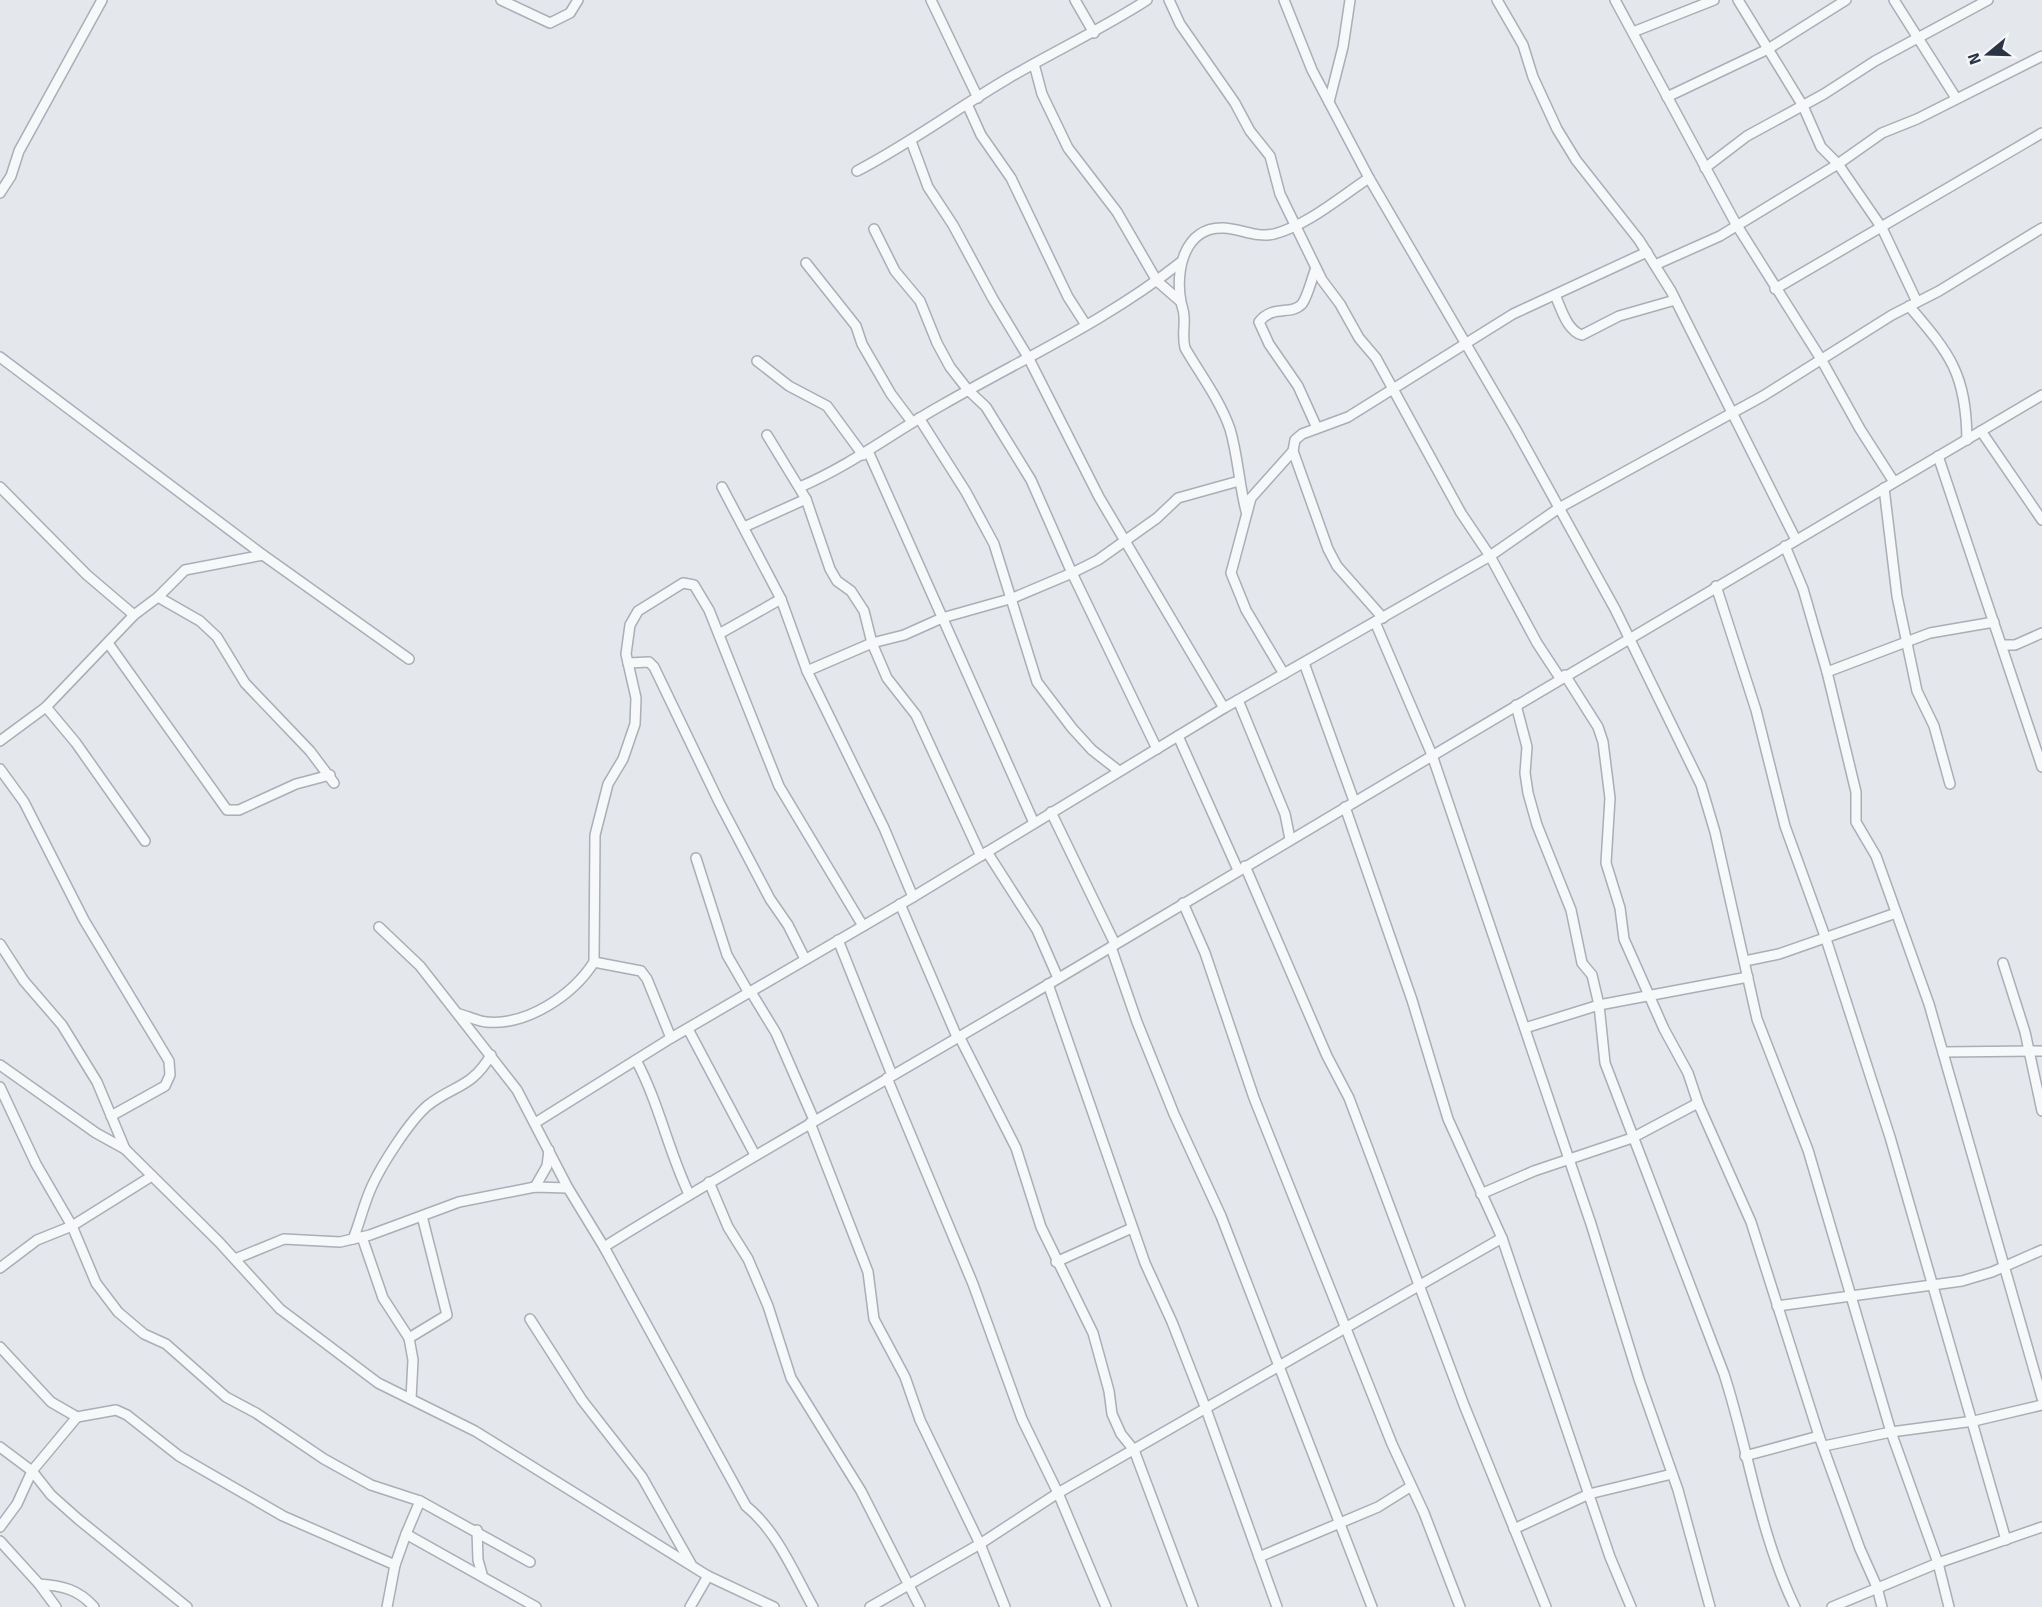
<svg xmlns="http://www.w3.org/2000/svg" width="2042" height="1607" font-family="Signika,sans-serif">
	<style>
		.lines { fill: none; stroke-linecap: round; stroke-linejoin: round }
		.minor-casing { stroke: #a9aeb7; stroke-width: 12 }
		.minor { stroke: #f7f8fa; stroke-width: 9 }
	</style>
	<rect width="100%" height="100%" fill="#e4e7ec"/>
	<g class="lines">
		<defs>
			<g id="minor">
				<polyline points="501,0 550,23 570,13 578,0"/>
				<polyline points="931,0 978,98"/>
				<polyline points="1075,0 1094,33"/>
				<polyline points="1169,0 1180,24 1235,103 1250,131 1270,156 1280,194 1322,280 1340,304 1359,338 1376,358 1461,513 1490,556 1537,643 1560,678"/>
				<polyline points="1284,0 1312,70 1369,178 1515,428 1615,609 1701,785 1715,832 1757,1019 1808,1150 1891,1432 1938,1563 1949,1607"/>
				<polyline points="1497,0 1523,45 1533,77 1557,129 1576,160 1639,240 1671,291 1796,540"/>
				<polyline points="1615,0 1736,224 1821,359 1860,429 1894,482"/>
				<polyline points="1738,0 1803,106 1821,147 1838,164 1882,228 1917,302"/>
				<polyline points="1894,0 1956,98"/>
				<polyline points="1633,32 1714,0"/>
				<polyline points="1034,64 1042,94 1068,148 1117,212 1157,281 1180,301"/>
				<polyline points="1667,97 1768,49 1846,0"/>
				<polyline points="1329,102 1343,47 1350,0"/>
				<polyline points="967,104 981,135 1011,178 1068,297 1086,325"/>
				<polyline points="911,141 928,187 953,225 993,299 1028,357 1099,497 1224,708"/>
				<polyline points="1705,168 1747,136 1824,94 1875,61 1988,0"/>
				<path d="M 857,171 C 909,144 956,109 1007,79 C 1053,52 1102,29 1147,0"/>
				<polyline points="0,193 11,176 19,151 102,0"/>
				<polyline points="874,229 895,271 920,301 937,343 950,367 968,390 986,407 1031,480 1072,573 1157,749"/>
				<polyline points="806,263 856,326 862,344 891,394 912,422"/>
				<polyline points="1655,265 1720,236 1838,164 1882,133 1917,119 2042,56"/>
				<path d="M 1316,268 C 1312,277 1308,296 1302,304 C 1291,316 1273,304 1259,322 L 1269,344 L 1298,386 L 1317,428"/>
				<polyline points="1775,289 2042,133"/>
				<path d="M 1555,295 C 1561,308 1567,331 1582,335 L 1619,316 L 1675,300"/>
				<path d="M 1909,306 C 1951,355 1966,374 1967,440"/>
				<polyline points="0,357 263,555 409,659"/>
				<polyline points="757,361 789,386 827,406 863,455"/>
				<polyline points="919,418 966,492 994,544 1037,682 1072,728 1092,750 1119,771"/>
				<polyline points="1981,431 2042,520"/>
				<polyline points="767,435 806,499 830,569 837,581 851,591 864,611 872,643 887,678 916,715 981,856"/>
				<polyline points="868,451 1034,823"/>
				<polyline points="1293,451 1328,549 1337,566 1383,618"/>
				<polyline points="1938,456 2042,767"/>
				<polyline points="0,487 87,575 134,615"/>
				<polyline points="722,487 781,599 807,671 884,828 913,897"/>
				<path d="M 800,487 C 853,464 892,433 942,405 C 1022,359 1108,320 1181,262"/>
				<polyline points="1884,488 1897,596 1917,691 1934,726 1950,784"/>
				<path d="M 1246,511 C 1239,484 1238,456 1230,429 C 1220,400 1200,374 1185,348 C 1182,336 1185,327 1184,316 C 1184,311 1182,307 1181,302 C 1175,271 1184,226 1224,228 C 1242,229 1256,238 1274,234 C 1308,225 1340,197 1369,178"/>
				<polyline points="744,527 806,499"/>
				<polyline points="1785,546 1803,589 1827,672 1856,792 1856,822 1876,856 1929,1004 2042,1398"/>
				<polyline points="1716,586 1756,710 1785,826 1826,939 1890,1137 2006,1540"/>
				<polyline points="158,597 200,621 217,637 245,683 310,751 334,783"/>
				<polyline points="1375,622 1432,755 1591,1224 1639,1379 1678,1490 1710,1607"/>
				<polyline points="719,634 781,599"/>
				<polyline points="108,643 227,810 239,810 296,784 330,775"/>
				<polyline points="2002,645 2015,645 2042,633"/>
				<polyline points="628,663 649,662 654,667 719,802 770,899 788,925 805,959"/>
				<polyline points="1304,663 1354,801"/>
				<polyline points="807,671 872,643 904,635 942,618 1013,598 1072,573 1098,560 1157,518 1178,498 1239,481"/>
				<polyline points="1827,672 1930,633 1994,622"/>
				<polyline points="1284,674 1246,610 1231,573 1251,498 1293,451 1295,440 1302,434 1348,417 1513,314 1647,252"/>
				<polyline points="1565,675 1598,727 1603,742 1610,798 1606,863 1620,908 1624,939 1664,1029 1688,1073 1698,1103 1751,1222 1819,1436 1860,1549 1877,1587 1882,1607"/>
				<polyline points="1238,700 1285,814 1290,839"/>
				<path d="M 1516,705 L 1527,747 L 1525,773 L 1528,793 L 1537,825 L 1571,910 L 1582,963 L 1592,975 L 1599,1005 L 1605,1063 L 1724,1374 C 1749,1451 1759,1533 1795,1607"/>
				<polyline points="46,707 76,743 145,841"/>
				<polyline points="1178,736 1238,870"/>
				<polyline points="0,741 46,707 134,615 158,597 185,570 263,555"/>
				<polyline points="0,769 24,802 84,920 169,1061 170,1075 165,1086 111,1116"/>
				<polyline points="1051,812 1115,944"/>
				<polyline points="987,852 1037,930 1058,978"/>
				<polyline points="696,858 727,955 749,993"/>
				<polyline points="1245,866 1327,1056 1349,1098 1464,1405 1546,1607"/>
				<polyline points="1183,903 1205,953 1254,1098 1392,1444 1424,1513 1460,1607"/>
				<polyline points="900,904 957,1037"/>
				<path d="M 379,927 L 420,966 L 517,1090 L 568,1188 L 604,1247 L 746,1506 C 777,1531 794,1573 813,1607"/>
				<polyline points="838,940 892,1075"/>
				<polyline points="0,944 24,981 62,1025 97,1082 125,1149"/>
				<polyline points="1111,947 1137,1022 1174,1114 1221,1216 1372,1607"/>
				<polyline points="1745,961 1779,954 1896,913"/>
				<polyline points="594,962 641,971 647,979 671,1038"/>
				<polyline points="2003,963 2025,1032 2042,1111"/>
				<polyline points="1048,984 1145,1263 1172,1322 1206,1409 1277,1607"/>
				<polyline points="751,992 776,1033 814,1120"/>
				<path d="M 459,1014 C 468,1016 477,1021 486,1022 C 527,1026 573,995 594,962 L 595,835 L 608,784 L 623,759 L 635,724 L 636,698 L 626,654 L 630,625 L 638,611 L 683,583 L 694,585 L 709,610 L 779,786 L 863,926"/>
				<polyline points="1525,1028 1599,1005 1748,977"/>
				<polyline points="688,1029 755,1155"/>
				<polyline points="959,1036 1016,1148 1041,1227 1093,1333 1109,1391 1112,1414 1121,1434 1134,1450 1193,1607"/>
				<polyline points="1943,1052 2042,1051"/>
				<path d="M 636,1060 C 659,1103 668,1150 689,1194"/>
				<polyline points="0,1065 96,1133 125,1149 219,1242 280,1309 378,1383 475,1431 708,1576 774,1607"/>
				<polyline points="887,1078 973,1284 1022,1419 1058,1493 1106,1607"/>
				<polyline points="0,1087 36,1164 72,1226 96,1283 118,1312 144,1334 166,1344 226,1397 256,1413 324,1459 371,1485 420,1501 530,1562"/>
				<polyline points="535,1123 671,1038 913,897 1224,708 1490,556 1559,508 1763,396 1892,315 1939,291 2042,228"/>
				<polyline points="810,1123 868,1272 874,1319 905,1377 920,1420 980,1544 1005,1607"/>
				<polyline points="709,1182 728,1227 748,1259 768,1306 791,1378 861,1491 920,1607"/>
				<polyline points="535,1187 547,1166 549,1150"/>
				<polyline points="1481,1194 1534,1171 1632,1138 1698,1103"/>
				<polyline points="362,1237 383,1298 409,1338 413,1360 411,1399"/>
				<polyline points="1502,1238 1610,1557 1631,1607"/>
				<path d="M 353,1239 C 360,1222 364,1203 372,1186 C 382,1164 409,1122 427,1106 C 453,1085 471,1089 491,1055"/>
				<path d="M 604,1247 C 754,1154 908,1068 1059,978 C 1386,783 1714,588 2042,395"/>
				<polyline points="235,1259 284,1239 340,1242 370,1235 459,1202 535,1187 568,1188"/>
				<polyline points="1056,1262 1132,1228"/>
				<polyline points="0,1268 37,1240 72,1226 152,1176"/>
				<polyline points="1777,1306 1962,1281 1992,1272 2042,1250"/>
				<polyline points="530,1319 582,1400 642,1477 691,1564"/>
				<polyline points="409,1338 447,1315 422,1216"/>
				<polyline points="0,1347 51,1402 77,1417 116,1410 127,1415 179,1456 283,1516 395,1565"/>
				<polyline points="1824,1446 1891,1432 1974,1421 2042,1405"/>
				<polyline points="0,1447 32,1471 51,1495 78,1519 187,1607"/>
				<polyline points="1745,1456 1819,1436"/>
				<polyline points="420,1501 406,1534 536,1607"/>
				<polyline points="0,1527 17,1504 32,1471 77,1417"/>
				<polyline points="1514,1529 1589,1494 1672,1474"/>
				<polyline points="477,1530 478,1560 482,1574"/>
				<path d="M 0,1541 L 39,1584 C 63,1586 78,1589 94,1607"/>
				<polyline points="1259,1557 1378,1507 1410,1487"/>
				<polyline points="39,1584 56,1607"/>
				<polyline points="387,1607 395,1565 406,1534"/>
				<polyline points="690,1607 708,1576"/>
				<polyline points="870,1607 980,1544 1058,1493 1502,1238 1448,1119 1412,1000 1345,807"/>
				<polyline points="1832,1607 1938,1563 2042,1527"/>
			</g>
		</defs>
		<use href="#minor" class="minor-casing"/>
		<use href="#minor" class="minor"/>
	</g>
	<g transform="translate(1988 54) rotate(251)" stroke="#f4f6f9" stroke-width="4.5" paint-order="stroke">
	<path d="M0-4.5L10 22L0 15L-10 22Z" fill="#2b3445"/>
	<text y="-9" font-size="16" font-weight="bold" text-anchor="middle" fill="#2b3445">N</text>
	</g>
</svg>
